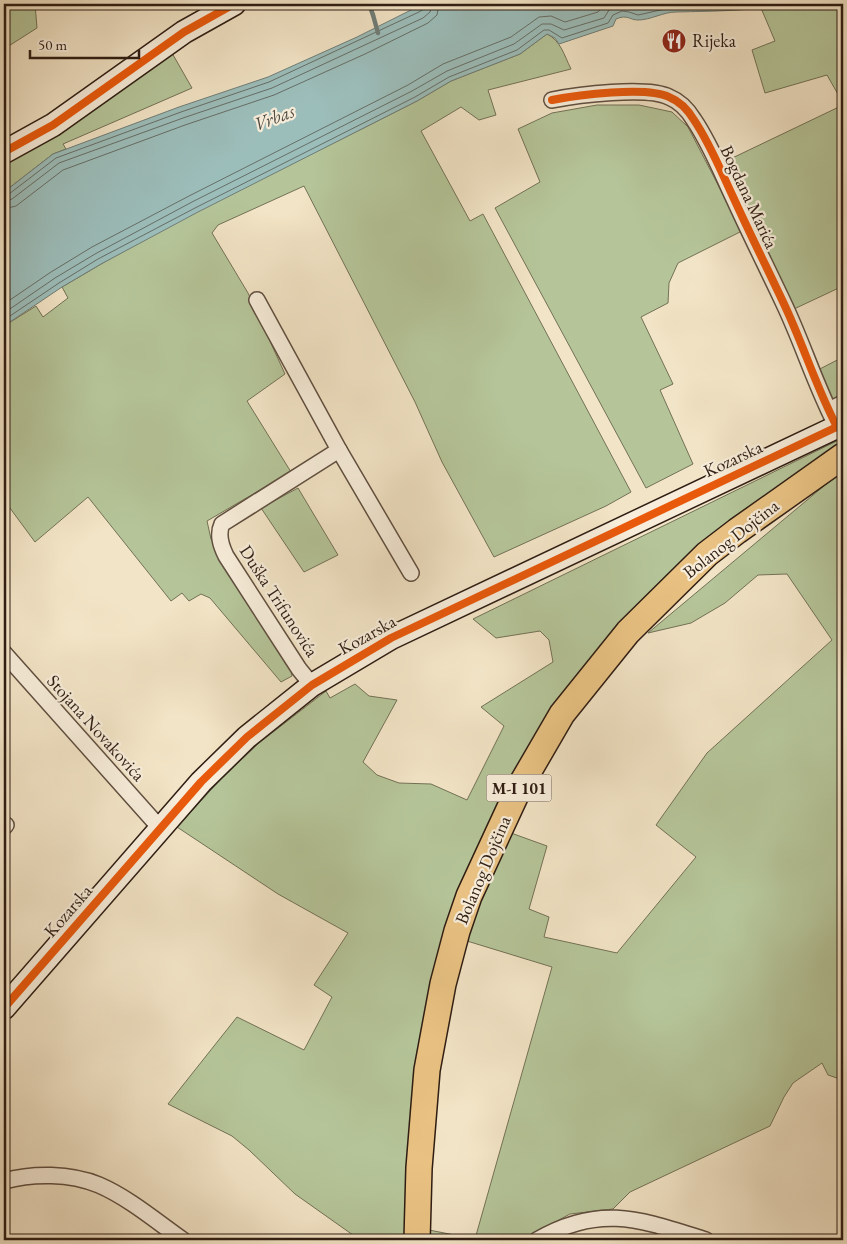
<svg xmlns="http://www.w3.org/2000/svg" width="847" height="1244" font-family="'EB Garamond',serif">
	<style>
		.green { fill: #b5c599; stroke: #727156 }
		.water { fill: #9cbebb; stroke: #707e78 }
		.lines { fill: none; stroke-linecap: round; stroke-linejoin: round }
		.shore { stroke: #666e67; stroke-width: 1 }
		.stream { stroke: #707e78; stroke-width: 4.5 }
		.street-casing { stroke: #604f40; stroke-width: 18 }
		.secondary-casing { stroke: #2f1d13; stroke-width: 25 }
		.primary-casing { stroke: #2f1d13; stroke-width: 28 }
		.street { stroke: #f7edda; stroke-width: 15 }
		.secondary { stroke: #f7edda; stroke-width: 22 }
		.primary { stroke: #e9c283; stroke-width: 25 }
		.cycleway-casing { stroke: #f7edda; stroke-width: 11 }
		.cycleway { stroke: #e8590c; stroke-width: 8 }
		.labels { text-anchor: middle; stroke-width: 4.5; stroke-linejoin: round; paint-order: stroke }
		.shield { fill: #f7edda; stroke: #6b5b4f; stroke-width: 1 }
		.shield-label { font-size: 16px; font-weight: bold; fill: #2f1d13 }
		.poi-label { font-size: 18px; fill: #2f1d13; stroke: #f7edda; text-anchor: start }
		.street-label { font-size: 18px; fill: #2f1d13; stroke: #f7edda }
		.water-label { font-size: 19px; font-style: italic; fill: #504d45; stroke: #f7edda }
	</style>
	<rect width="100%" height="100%" fill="#f2e4c6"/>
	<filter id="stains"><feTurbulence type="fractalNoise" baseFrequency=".004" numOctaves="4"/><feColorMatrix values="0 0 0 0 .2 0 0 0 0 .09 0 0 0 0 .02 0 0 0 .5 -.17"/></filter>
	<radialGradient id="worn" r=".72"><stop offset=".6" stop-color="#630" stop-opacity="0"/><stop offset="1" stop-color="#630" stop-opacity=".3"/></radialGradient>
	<g class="green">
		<polygon points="4,4 35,4 37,28 4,49"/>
		<polygon points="792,4 843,4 843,103 827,75 765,93 752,50 775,41 761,8"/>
		<path d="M 547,34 C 561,41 564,55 571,69 L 488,90 L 496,115 L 479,120 L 461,107 L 421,131 L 470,221 L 483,214 L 631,492 L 606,506 L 494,557 L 442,462 L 415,402 L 304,186 L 218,225 L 212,233 L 248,293 L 285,374 L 247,401 L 291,472 L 207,521 L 211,539 L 291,668 L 292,676 L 281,682 L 210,598 L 201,594 L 189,601 L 182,593 L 171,601 L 88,497 L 35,542 L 4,500 L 4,326 L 36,306 L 43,317 L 68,298 L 62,287 C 176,218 298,162 417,101 L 451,81 L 520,54 Z"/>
		<polygon points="172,53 192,88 63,144 66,149 53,154 4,192 4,163 57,134"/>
		<polygon points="597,105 639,105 672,112 688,127 742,231 678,263 669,283 668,303 641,317 673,384 660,390 693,464 646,488 495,208 540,182 518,129 552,113"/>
		<polygon points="843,105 843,286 794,309 724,162"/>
		<polygon points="843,357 843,396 831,400 816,371"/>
		<polygon points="843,438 843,445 776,488 717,532 598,651 575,677 538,732 469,874 406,1202 404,1240 360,1240 295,1194 249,1150 232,1136 168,1104 237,1017 304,1050 332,997 314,985 348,933 278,894 177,827 221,779 259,743 326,691 330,698 355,684 369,696 397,700 363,762 377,775 399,783 431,784 467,800 504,726 481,707 553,662 549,640 540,631 496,638 473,619"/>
		<polygon points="843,470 843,1080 828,1075 822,1063 793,1083 784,1097 770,1126 630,1192 613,1209 570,1214 521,1240 429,1240 429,1230 475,1239 552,967 467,941 483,894 511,833 547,846 529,909 549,917 544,937 617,953 696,857 656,825 707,753 832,640 787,574 758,575 725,603 691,623 648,633"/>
		<polygon points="298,488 338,555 304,572 261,508"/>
	</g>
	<path class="water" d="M 423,4 L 792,4 C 753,11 715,11 676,12 C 663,12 651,20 638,20 C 629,20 628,14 616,19 L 613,26 L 559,44 L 555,38 L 547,34 L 520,54 L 451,81 L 417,101 L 198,212 L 101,264 L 62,287 L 4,326 L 4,192 L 53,154 L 179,107 L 268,77 L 357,37 Z"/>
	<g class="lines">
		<g class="shore">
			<polyline points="4,195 9,194 56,158 181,112 269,82 419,12 424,9 425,4"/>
			<polyline points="4,202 12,199 59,163 183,118 272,88 423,18 430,12 432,4"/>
			<polyline points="4,209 16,206 63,170 185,125 274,95 365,54 428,23 437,15 439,4"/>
			<polyline points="4,304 51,272 92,247 189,196 408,85 443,64 511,37 539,17 551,16 565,22 598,12 605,4"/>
			<polyline points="4,313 55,278 95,254 192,202 412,91 447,71 514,44 542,24 551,24 564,30 604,18 609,10 619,6 630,5 639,8 658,4"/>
			<polyline points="4,320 59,283 98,259 195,208 415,97 449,77 517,50 544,30 549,30 562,38 608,23 613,15 622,11 629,12 638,15 674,7 719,7 753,4"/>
		</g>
		<g class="stream">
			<polyline points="369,4 373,15"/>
			<polyline points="373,15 378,33"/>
		</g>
		<defs>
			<g id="street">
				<path d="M 552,100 C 577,95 647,86 669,97 C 679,101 688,110 694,120 C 711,145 722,174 735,201 C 751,236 768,270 784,304 C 803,344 816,387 837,427"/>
				<polyline points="257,300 339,450 411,573"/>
				<polyline points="829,410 843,403"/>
				<polyline points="4,653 160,828"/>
				<path d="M 312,685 L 299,669 L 226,556 C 221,546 217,535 222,524 L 339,450"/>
				<polyline points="4,827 6,825"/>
				<path d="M 4,1181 C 33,1173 70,1173 99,1185 C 129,1198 156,1221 183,1240"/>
				<path d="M 537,1240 C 601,1203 642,1220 706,1240"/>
			</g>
			<g id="secondary">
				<polyline points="4,152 53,125 184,32 234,4"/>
				<polyline points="4,1008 201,782 247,737 312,685 391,638 843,424"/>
			</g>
			<polyline id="primary" points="417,1240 419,1168 427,1070 443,984 457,931 469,896 519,788 562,714 628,632 707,554 737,531 843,456"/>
		</defs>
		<use href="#street" class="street-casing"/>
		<use href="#secondary" class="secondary-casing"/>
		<use href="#primary" class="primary-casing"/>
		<use href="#street" class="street"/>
		<use href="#secondary" class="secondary"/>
		<use href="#primary" class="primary"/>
		<defs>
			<g id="cycleway">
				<path d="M 552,100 C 577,95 647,86 669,97 C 679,101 688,110 694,120 C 711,145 722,174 735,201 C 751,236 768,270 784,304 C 803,344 816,387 837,427"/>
				<polyline points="4,152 53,125 184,32 234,4"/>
				<polyline points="4,1008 201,782 247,737 312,685 391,638 843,424"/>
			</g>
		</defs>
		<use href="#cycleway" class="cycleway-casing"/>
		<use href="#cycleway" class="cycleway"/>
	</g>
	<defs>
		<symbol id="restaurant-disc" viewBox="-11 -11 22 22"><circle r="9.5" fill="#8f2418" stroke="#f7edda"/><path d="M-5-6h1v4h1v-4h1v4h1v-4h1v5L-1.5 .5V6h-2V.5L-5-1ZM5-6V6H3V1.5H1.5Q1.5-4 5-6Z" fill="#fff"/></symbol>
	</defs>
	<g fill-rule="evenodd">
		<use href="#restaurant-disc" x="660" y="27" width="28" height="28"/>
	</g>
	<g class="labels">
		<rect class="shield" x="486.5" y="774.5" width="65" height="27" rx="4"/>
		<g class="shield-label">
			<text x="519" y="794">M-I 101</text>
		</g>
		<g class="poi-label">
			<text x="692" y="47">Rijeka</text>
		</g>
		<g class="street-label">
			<text transform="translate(749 197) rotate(65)" y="6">Bogdana Marića</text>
			<text transform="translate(733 459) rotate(-25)" y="6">Kozarska</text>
			<text transform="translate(731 539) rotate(-38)" y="6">Bolanog Dojčina</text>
			<text transform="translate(279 601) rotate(57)" y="6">Duška Trifunovića</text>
			<text transform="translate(367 635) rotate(-29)" y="6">Kozarska</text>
			<text transform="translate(96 728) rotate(48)" y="6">Stojana Novakovića</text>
			<text transform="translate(483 870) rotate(-67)" y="6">Bolanog Dojčina</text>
			<text transform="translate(68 911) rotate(-49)" y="6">Kozarska</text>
		</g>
		<g class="water-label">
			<text transform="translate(274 117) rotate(-21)" y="7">Vrbas</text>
		</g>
	</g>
	<rect width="847" height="1244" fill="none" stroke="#f2e4c6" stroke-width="20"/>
	<rect x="5" y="5" width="837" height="1234" fill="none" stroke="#2f1d13" stroke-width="2.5"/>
	<rect x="10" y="10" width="827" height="1224" fill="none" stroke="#2f1d13"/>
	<path d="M30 50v8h109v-8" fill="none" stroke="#2f1d13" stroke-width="2.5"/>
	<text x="38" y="50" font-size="15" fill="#2f1d13" stroke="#f7edda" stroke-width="4" paint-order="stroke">50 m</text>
	<rect width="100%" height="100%" filter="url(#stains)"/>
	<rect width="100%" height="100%" fill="url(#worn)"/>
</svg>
